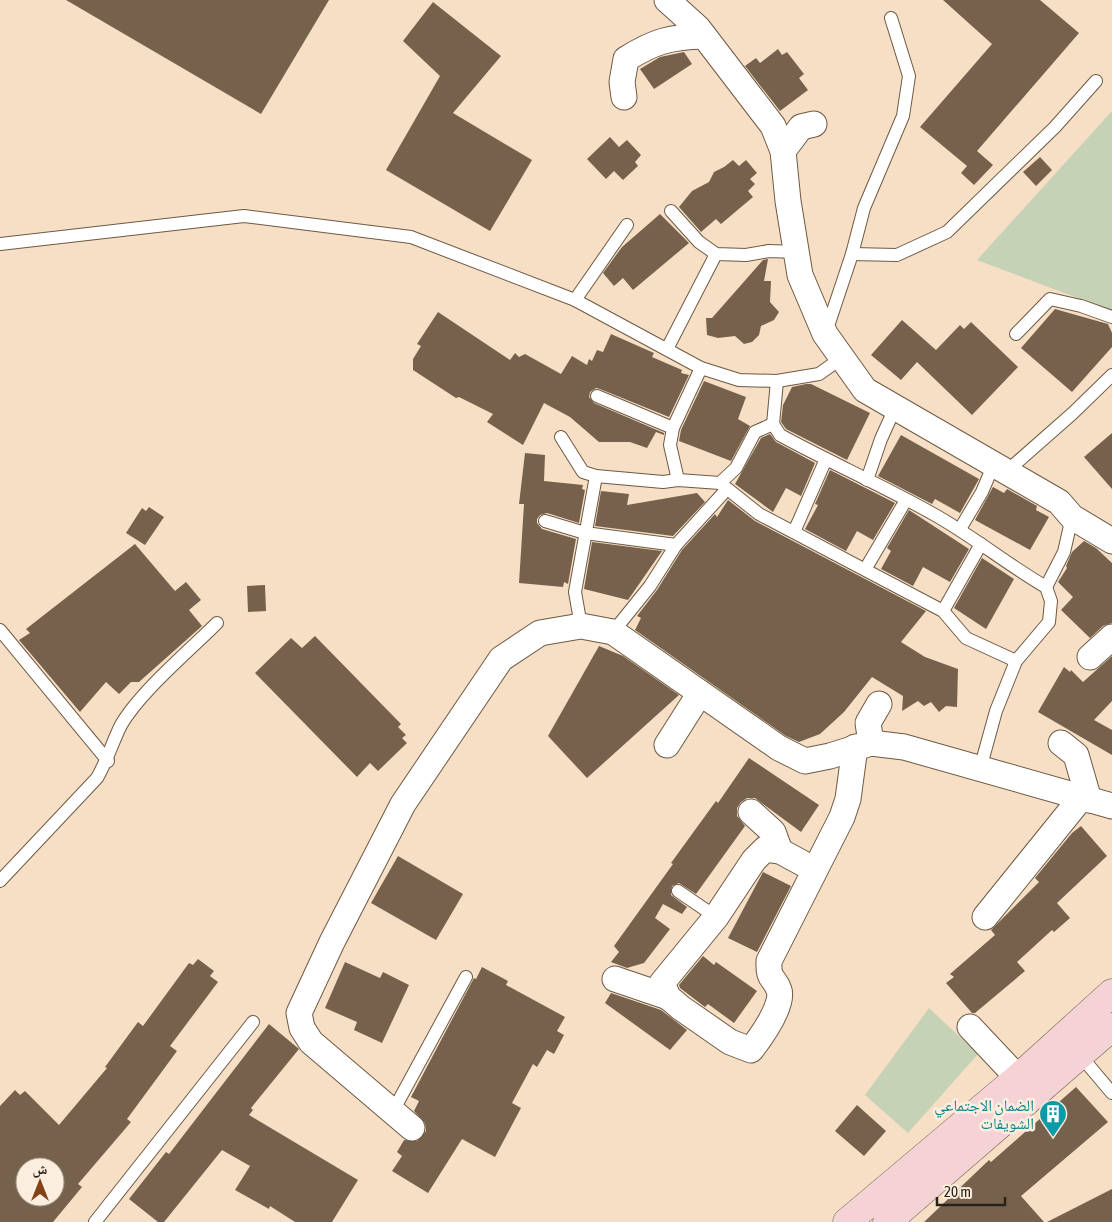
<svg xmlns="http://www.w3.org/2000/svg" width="1112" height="1222" font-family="'Asap Condensed','Noto Naskh Arabic',sans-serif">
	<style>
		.green { fill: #c5d2b6 }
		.building { fill: #76624c; fill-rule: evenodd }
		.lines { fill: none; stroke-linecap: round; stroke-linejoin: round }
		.lane-casing { stroke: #6d5943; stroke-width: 14 }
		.street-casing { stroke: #6d5943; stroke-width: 27 }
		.secondary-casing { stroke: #6d5943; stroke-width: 29 }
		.lane { stroke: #fff; stroke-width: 12 }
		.street { stroke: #fff; stroke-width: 25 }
		.secondary { stroke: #f4d2d6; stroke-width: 28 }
		.labels { text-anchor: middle; stroke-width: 5; stroke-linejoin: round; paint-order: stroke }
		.culture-label { font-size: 16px; fill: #0d838f; stroke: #fceedf; text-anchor: end }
	</style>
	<rect width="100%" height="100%" fill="#f7dfc6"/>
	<g class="green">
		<polygon points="1112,111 1112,311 977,260"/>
		<polygon points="929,1008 978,1054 908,1133 865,1095"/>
	</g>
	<g class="building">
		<polygon points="66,0 329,0 261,114"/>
		<polygon points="943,0 1040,0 1079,33 977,151 993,165 974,185 961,173 967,166 920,127 992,44"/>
		<polygon points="433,2 501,56 453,113 532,160 490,231 386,170 440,76 403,41"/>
		<polygon points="778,49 782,55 787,52 804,74 799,78 808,90 780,111 745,66 756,58 760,63"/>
		<polygon points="684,52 692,64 654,89 640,69 660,57"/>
		<polygon points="610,137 619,147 627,140 641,155 635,162 638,166 623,180 614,171 606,179 587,159"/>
		<polygon points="1040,157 1052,170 1036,186 1023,172"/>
		<polygon points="733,160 739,166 746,160 757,173 750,179 755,184 748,191 753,197 721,224 716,219 701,232 679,207 692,191 709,182 714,172 724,167"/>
		<polygon points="660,214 689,243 633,290 623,278 614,286 603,273 622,247"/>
		<polygon points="768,259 764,281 771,281 770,302 779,312 774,320 761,326 759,335 752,342 744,344 735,336 718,338 707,335 706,318 712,318 763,260"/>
		<polygon points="1055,309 1108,324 1112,333 1112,347 1072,392 1021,348"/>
		<polygon points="438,312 510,360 515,353 519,357 525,354 561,374 572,356 587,365 589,359 592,361 597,350 603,352 611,334 654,353 652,357 682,370 681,373 689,375 669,417 600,389 596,388 590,392 589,397 594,403 664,433 664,435 656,432 647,448 630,442 599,442 570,417 544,403 523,445 487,422 493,414 459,397 456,398 413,370 413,359 421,346 417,344"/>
		<polygon points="902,320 936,350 960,325 964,329 971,322 1018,367 972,415 917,362 901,380 871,355"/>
		<polygon points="704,381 746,397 738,419 750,426 731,461 679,441 681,430"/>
		<polygon points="806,384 811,384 870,413 847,460 786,429 781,422 783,405 792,387"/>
		<polygon points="1112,433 1112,489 1084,457"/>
		<polygon points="770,434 776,442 815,463 801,496 786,488 773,512 735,484 761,438"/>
		<polygon points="901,435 979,479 960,513 935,499 932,504 878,476"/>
		<polygon points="525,453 545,455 544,481 583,485 582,489 585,490 579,523 547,513 540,515 537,519 537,523 542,529 576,539 568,584 564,582 563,587 519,583 524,504 519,504"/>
		<polygon points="830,470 895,503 873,540 857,531 846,551 805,529 818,505 815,504"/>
		<polygon points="993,487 1004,493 1007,489 1037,506 1036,510 1049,517 1030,550 975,520"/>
		<polygon points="601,491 629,494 627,505 697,493 705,502 673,536 595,526"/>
		<polygon points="728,500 755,521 926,611 901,642 925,657 958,669 957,707 946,706 939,712 931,702 924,706 918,701 902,711 903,696 872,677 844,712 820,734 799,742 786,736 635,630 641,618 637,616 657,590 682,550 715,514 717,517"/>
		<polygon points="149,507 164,517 145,545 126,533 142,508 146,511"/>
		<polygon points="909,510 969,549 950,582 923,567 913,586 881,569 891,551 887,548"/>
		<polygon points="1084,541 1096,548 1112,563 1112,623 1103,626 1090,638 1061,610 1073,597 1058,582 1067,568 1066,566 1072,552"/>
		<polygon points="592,542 662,551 628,600 584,589"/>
		<polygon points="135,544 175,591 186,582 201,600 189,610 202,626 139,682 131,682 119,694 106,682 80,712 19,640 30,633 26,629"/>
		<polygon points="982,558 1014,579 986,629 954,608"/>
		<polygon points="265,585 266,611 248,612 247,586"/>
		<polygon points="315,636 401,724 398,727 406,735 402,738 407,743 378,771 370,763 357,777 255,673 291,638 302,648"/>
		<polygon points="599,646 623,656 679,695 587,778 548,736"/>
		<polygon points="1112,656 1112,701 1094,720 1112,730 1112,755 1038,712 1064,667 1070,672 1071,670 1083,682"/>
		<polygon points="749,758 819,805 801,832 755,798 747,798 741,802 737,808 737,816 745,826 696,894 679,883 672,886 671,895 687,907 682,914 663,904 655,918 670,929 644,963 627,968 611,962 619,952 614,946 673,864 671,863 716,801 718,803"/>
		<polygon points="1081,826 1107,856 1057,903 1070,918 1054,932 1052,930 1017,962 1025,971 975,1013 972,1013 946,983 954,977 950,974 995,935 991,930 1039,882 1035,878 1072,833"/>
		<polygon points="398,856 463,894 436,940 371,903"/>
		<polygon points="763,872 791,886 757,952 728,938"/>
		<polygon points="703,956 714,965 716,962 757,991 734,1023 708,1004 705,1007 680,988 679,985"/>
		<path d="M 198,959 L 214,971 L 210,976 L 218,982 L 170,1046 L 177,1051 L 127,1119 L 131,1122 L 78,1184 L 82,1187 L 53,1222 L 0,1222 L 0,1106 L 15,1090 L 20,1095 L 25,1091 L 59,1125 L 107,1068 L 105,1067 L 138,1022 L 143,1026 L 189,963 L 193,965 ZM 25,1167 L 55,1167 L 55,1197 L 25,1197 Z"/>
		<polygon points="345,962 380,978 383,972 409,985 382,1043 354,1030 357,1022 325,1008"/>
		<polygon points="482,967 508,981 506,985 565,1017 557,1031 564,1035 554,1054 547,1050 537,1067 533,1064 512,1103 521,1108 495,1157 462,1139 428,1193 392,1171 402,1156 397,1152 404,1140 417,1141 426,1131 425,1123 414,1111 419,1101 411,1097 474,978 476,979"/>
		<polygon points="611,993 661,1010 687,1030 670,1050 605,1003"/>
		<polygon points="269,1024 299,1049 251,1108 253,1110 249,1115 358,1180 332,1222 295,1222 270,1206 269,1209 235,1190 250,1166 222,1150 164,1222 158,1222 129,1199 166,1152 169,1154"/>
		<polygon points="1076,1087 1108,1122 1021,1196 1044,1222 924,1222 989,1160 991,1162"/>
		<polygon points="857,1105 886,1131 864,1156 835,1131"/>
		<polygon points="1112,1189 1112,1222 1047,1222"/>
	</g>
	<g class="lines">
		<defs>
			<g id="lane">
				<polyline points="671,211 699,242 716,254 746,255 769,251 796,252"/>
				<polyline points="0,244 244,216 411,237 575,300 701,368 739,380 777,381 819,374 843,357"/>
				<polyline points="852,254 897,255 947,232 1055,127 1096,81"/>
				<polyline points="575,300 627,225"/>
				<polyline points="826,332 852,254 864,208 903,116 909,76 891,18"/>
				<polyline points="1016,334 1050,299 1081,306 1112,317"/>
				<polyline points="667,349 716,254"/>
				<path d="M 777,381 L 773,424 L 780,435 C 831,463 884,486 935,515 C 974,537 1008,565 1046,587 L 1051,601 L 1049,622 L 1016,661 L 996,711 L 980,769"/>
				<polyline points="597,396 673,428"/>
				<polyline points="561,437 583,472 596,476 663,482 678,480 720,483 759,514 943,611 966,638 1016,661"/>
				<polyline points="1006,472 1073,413 1112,375"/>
				<polyline points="678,480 670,445 673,428 701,368"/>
				<polyline points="867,480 881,439 895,408"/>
				<polyline points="720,483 736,468 755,432 773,424"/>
				<polyline points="545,521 585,533 676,545"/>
				<polyline points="960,529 982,492 993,466"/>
				<polyline points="794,532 826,459"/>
				<polyline points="866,568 906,500"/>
				<polyline points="1046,587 1064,552 1072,517"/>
				<polyline points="943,611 981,544"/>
				<polyline points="581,626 575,592 596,476"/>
				<polyline points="0,630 108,761"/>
				<polyline points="613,632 650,586 676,545 727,489"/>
				<path d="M 0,881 L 97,778 C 107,761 112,743 121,725 C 140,692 189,651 217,623"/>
				<polyline points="678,891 716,917"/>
				<polyline points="1079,1054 1112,1093"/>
				<polyline points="392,1113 466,977"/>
				<polyline points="95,1222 253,1022"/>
			</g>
			<g id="street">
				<polyline points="667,0 698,28 773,126 783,151 788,201 800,275 825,334 865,390 1059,502 1072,517 1112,541"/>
				<path d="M 624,97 L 622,82 L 626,59 C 655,41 670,37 704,36"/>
				<polyline points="783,151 801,127 814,124"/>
				<polyline points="1090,657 1112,637"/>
				<polyline points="871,743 868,723 879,704"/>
				<polyline points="1061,743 1076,755 1089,800"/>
				<polyline points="667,745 700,693"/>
				<polyline points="751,812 773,832 780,851"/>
				<path d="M 815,870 L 780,851 L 765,849 L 754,860 L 716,917 L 662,983 L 668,997 L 681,1008 L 730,1042 L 751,1050 C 761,1037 784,1005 779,990 C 774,976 768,981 769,961 L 842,817 L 848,799 L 855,747"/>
				<polyline points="985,917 1081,798"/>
				<polyline points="615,979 668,997"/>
				<polyline points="970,1027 1018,1078"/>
				<polyline points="412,1128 311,1042 302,1028 299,1013 332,942 403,804 501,659 540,633 581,626 613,632 779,748 805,761 830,756 871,743 904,747 1112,806"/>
			</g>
			<g id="secondary">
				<polyline points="847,1222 1018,1078 1112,993"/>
				<polyline points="887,1222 1112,1027"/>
			</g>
		</defs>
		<use href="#lane" class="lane-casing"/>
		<use href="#street" class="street-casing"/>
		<use href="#secondary" class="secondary-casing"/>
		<use href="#lane" class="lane"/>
		<use href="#street" class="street"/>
		<use href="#secondary" class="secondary"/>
	</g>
	<defs>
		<symbol id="building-pin" viewBox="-11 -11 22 30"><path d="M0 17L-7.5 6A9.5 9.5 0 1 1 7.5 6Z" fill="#0f9aa8" stroke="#fceedf"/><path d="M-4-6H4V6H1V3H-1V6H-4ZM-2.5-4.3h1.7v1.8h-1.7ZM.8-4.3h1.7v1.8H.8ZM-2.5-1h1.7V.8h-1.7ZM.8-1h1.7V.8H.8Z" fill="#fff"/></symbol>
	</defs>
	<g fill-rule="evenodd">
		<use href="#building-pin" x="1037" y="1098" width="32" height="43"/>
	</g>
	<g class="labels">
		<g class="culture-label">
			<text x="1034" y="1111">الضمان الاجتماعي<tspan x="1034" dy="18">الشويفات</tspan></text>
		</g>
	</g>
	<g transform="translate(40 1182)"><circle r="24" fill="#fceedf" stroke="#a89c8f"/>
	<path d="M0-4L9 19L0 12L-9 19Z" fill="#844015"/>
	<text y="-8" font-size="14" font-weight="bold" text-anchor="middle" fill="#2a2118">ش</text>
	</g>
	<path d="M937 1197v8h68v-8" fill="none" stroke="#2a2118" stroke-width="2.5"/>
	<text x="944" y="1197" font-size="15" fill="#2a2118" stroke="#fceedf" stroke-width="4" paint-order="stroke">20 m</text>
</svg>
